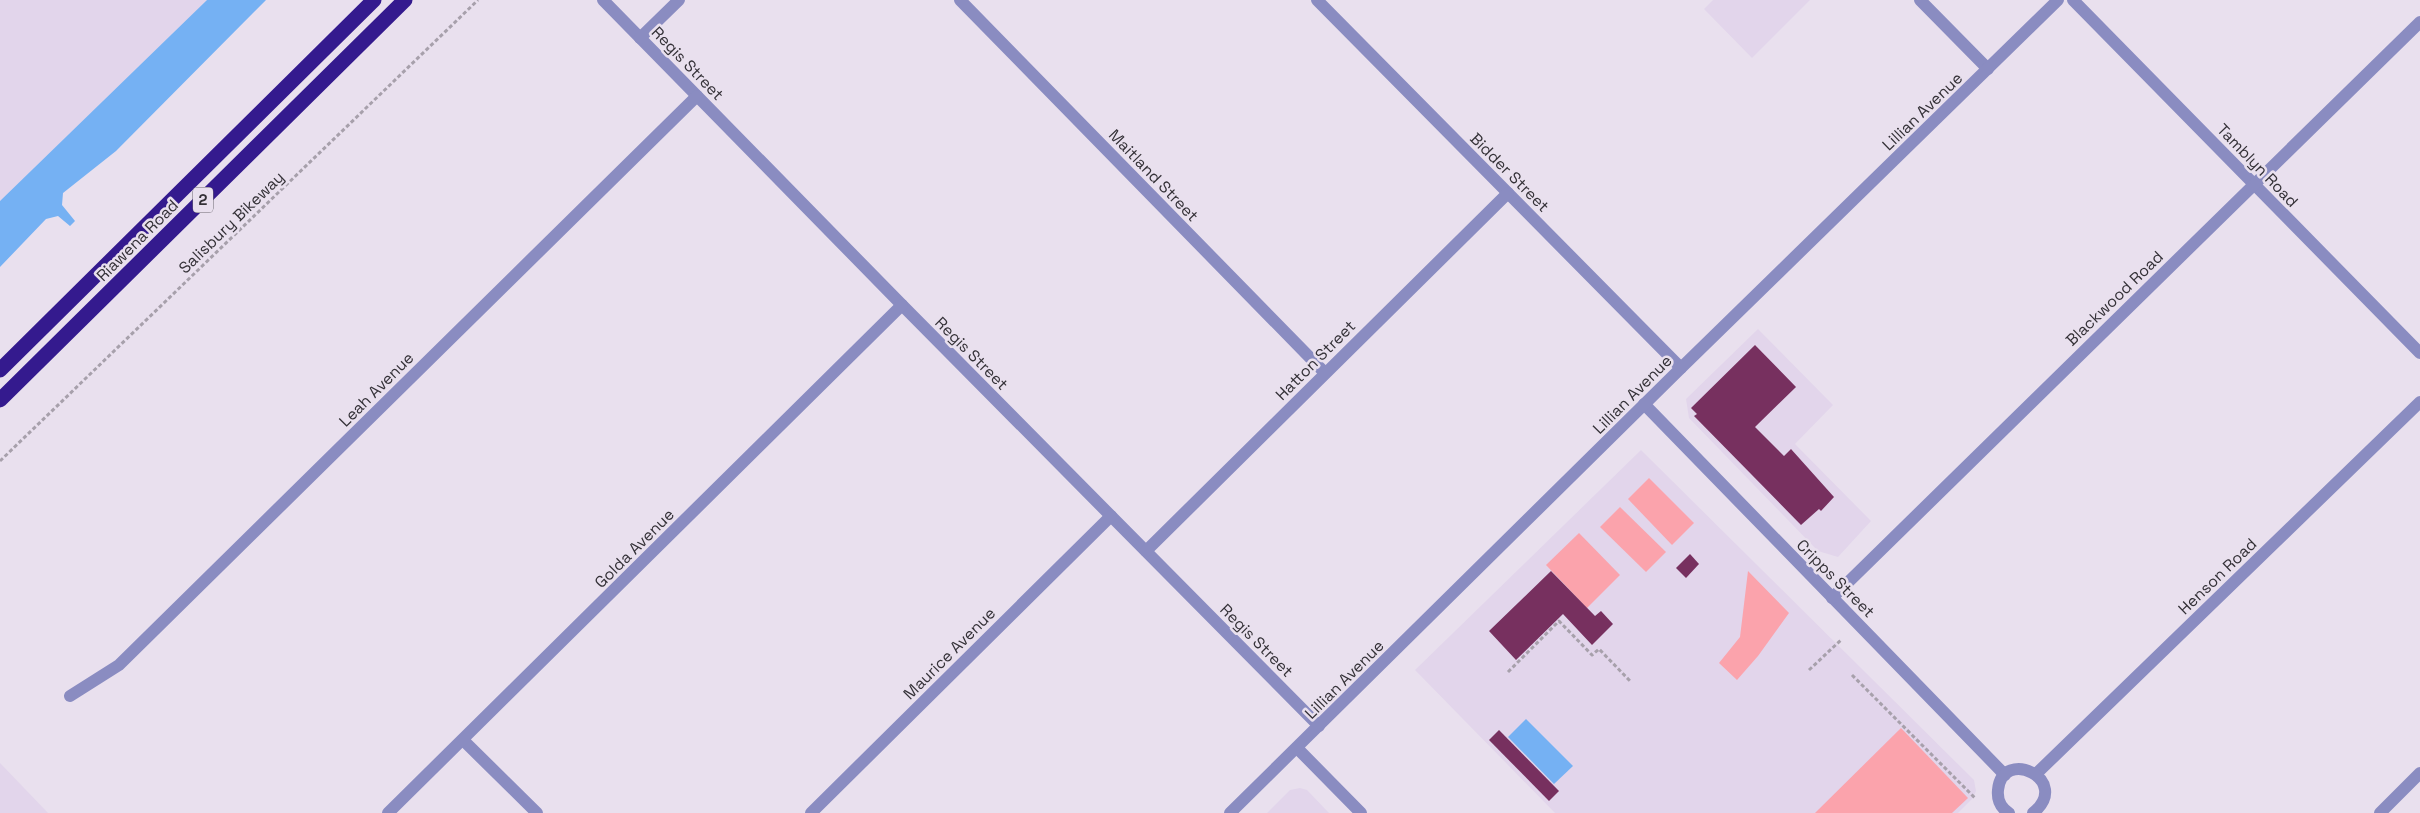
<svg xmlns="http://www.w3.org/2000/svg" width="2420" height="813" font-family="'Space Grotesk',sans-serif">
	<style>
		.built { fill: #e2d5eb }
		.green { fill: #fba3ac }
		.water { fill: #75b1f3 }
		.building { fill: #77305f }
		.lines { fill: none; stroke-linecap: round; stroke-linejoin: round }
		.path { stroke: #a7a0ab; stroke-width: 3; stroke-dasharray: 4 2.5; stroke-linecap: butt }
		.minor { stroke: #8a8cc1; stroke-width: 12 }
		.highway { stroke: #341a8e; stroke-width: 15 }
		.labels { text-anchor: middle; stroke-width: 5; stroke-linejoin: round; paint-order: stroke }
		.shield { fill: #e9e0ee; stroke: #6a666e; stroke-width: 1 }
		.shield-label { font-size: 15px; font-weight: bold; fill: #343137 }
		.street-label { font-size: 16px; fill: #343137; stroke: #e9e0ee }
	</style>
	<rect width="100%" height="100%" fill="#e9e0ee"/>
	<g class="built">
		<polygon points="0,0 207,0 0,201"/>
		<polygon points="1713,0 1810,0 1752,58 1704,9"/>
		<polygon points="1758,329 1833,405 1795,444 1871,521 1838,557 1818,551 1689,418 1686,399"/>
		<polygon points="1641,450 1974,780 1976,791 1973,798 1958,813 1555,813 1415,670"/>
		<polygon points="0,763 48,813 0,813"/>
		<polygon points="1300,788 1307,790 1329,813 1267,813 1290,790"/>
	</g>
	<g class="green">
		<polygon points="1649,478 1694,523 1672,545 1628,499"/>
		<polygon points="1620,507 1666,552 1646,572 1600,527"/>
		<polygon points="1579,533 1620,575 1587,608 1546,565"/>
		<polygon points="1748,571 1789,613 1758,656 1737,680 1719,663 1740,637"/>
		<polygon points="1901,728 1968,798 1952,813 1815,813"/>
	</g>
	<g class="water">
		<polygon points="207,0 266,0 116,151 63,193 62,205 75,221 70,226 58,216 46,219 0,267 0,201"/>
		<polygon points="1526,719 1573,766 1554,784 1508,737"/>
	</g>
	<g class="building">
		<polygon points="1755,345 1796,387 1755,427 1784,456 1791,449 1834,497 1821,511 1819,509 1801,525 1694,416 1697,414 1691,408"/>
		<polygon points="1690,554 1699,564 1686,578 1676,568"/>
		<polygon points="1551,571 1595,616 1601,611 1613,624 1592,645 1563,614 1516,660 1489,631"/>
		<polygon points="1499,730 1559,791 1549,801 1489,740"/>
	</g>
	<g class="lines">
		<g class="path">
			<polyline points="0,461 478,0"/>
			<polyline points="1809,670 1842,639"/>
			<polyline points="1508,672 1559,621 1592,655 1599,649 1631,682"/>
			<polyline points="1852,675 1976,799"/>
		</g>
		<g class="minor">
			<polyline points="603,0 902,305 1319,726"/>
			<polyline points="960,0 1325,373"/>
			<polyline points="1317,0 1681,368"/>
			<polyline points="1920,0 1988,69"/>
			<polyline points="2073,0 2420,353"/>
			<polyline points="640,38 679,0"/>
			<polyline points="1644,404 2005,775"/>
			<polyline points="1146,551 1508,193"/>
			<polyline points="1832,598 2420,22"/>
			<polyline points="70,696 119,665 697,96"/>
			<polyline points="463,740 537,813"/>
			<polyline points="1297,748 1361,813"/>
			<polyline points="2036,774 2420,402"/>
			<polyline points="388,813 902,305"/>
			<polyline points="811,813 1111,516"/>
			<polyline points="1230,813 1681,368 2058,0"/>
			<path d="M 2009,813 C 2001,808 1997,800 1998,790 C 2002,746 2073,780 2033,813"/>
			<polyline points="2380,813 2420,773"/>
		</g>
		<g class="highway">
			<polyline points="0,370 374,0"/>
			<polyline points="0,400 405,0"/>
		</g>
	</g>
	<g class="labels">
		<rect class="shield" x="193" y="187.5" width="20" height="25" rx="4"/>
		<g class="shield-label">
			<text x="203" y="205">2</text>
		</g>
		<g class="street-label">
			<text transform="translate(688 63) rotate(46)" y="6">Regis Street</text>
			<text transform="translate(1922 111) rotate(-44)" y="6">Lillian Avenue</text>
			<text transform="translate(2258 165) rotate(46)" y="6">Tamblyn Road</text>
			<text transform="translate(1510 172) rotate(45)" y="6">Bidder Street</text>
			<text transform="translate(1154 175) rotate(46)" y="6">Maitland Street</text>
			<text transform="translate(231 222) rotate(-44)" y="6">Salisbury Bikeway</text>
			<text transform="translate(137 240) rotate(-45)" y="6">Riawena Road</text>
			<text transform="translate(2114 298) rotate(-44)" y="6">Blackwood Road</text>
			<text transform="translate(972 353) rotate(45)" y="6">Regis Street</text>
			<text transform="translate(1315 360) rotate(-45)" y="6">Hatton Street</text>
			<text transform="translate(376 389) rotate(-45)" y="6">Leah Avenue</text>
			<text transform="translate(1632 394) rotate(-45)" y="6">Lillian Avenue</text>
			<text transform="translate(634 548) rotate(-45)" y="6">Golda Avenue</text>
			<text transform="translate(2217 576) rotate(-44)" y="6">Henson Road</text>
			<text transform="translate(1836 578) rotate(45)" y="6">Cripps Street</text>
			<text transform="translate(1257 640) rotate(45)" y="6">Regis Street</text>
			<text transform="translate(949 653) rotate(-45)" y="6">Maurice Avenue</text>
			<text transform="translate(1344 679) rotate(-45)" y="6">Lillian Avenue</text>
		</g>
	</g>
</svg>
